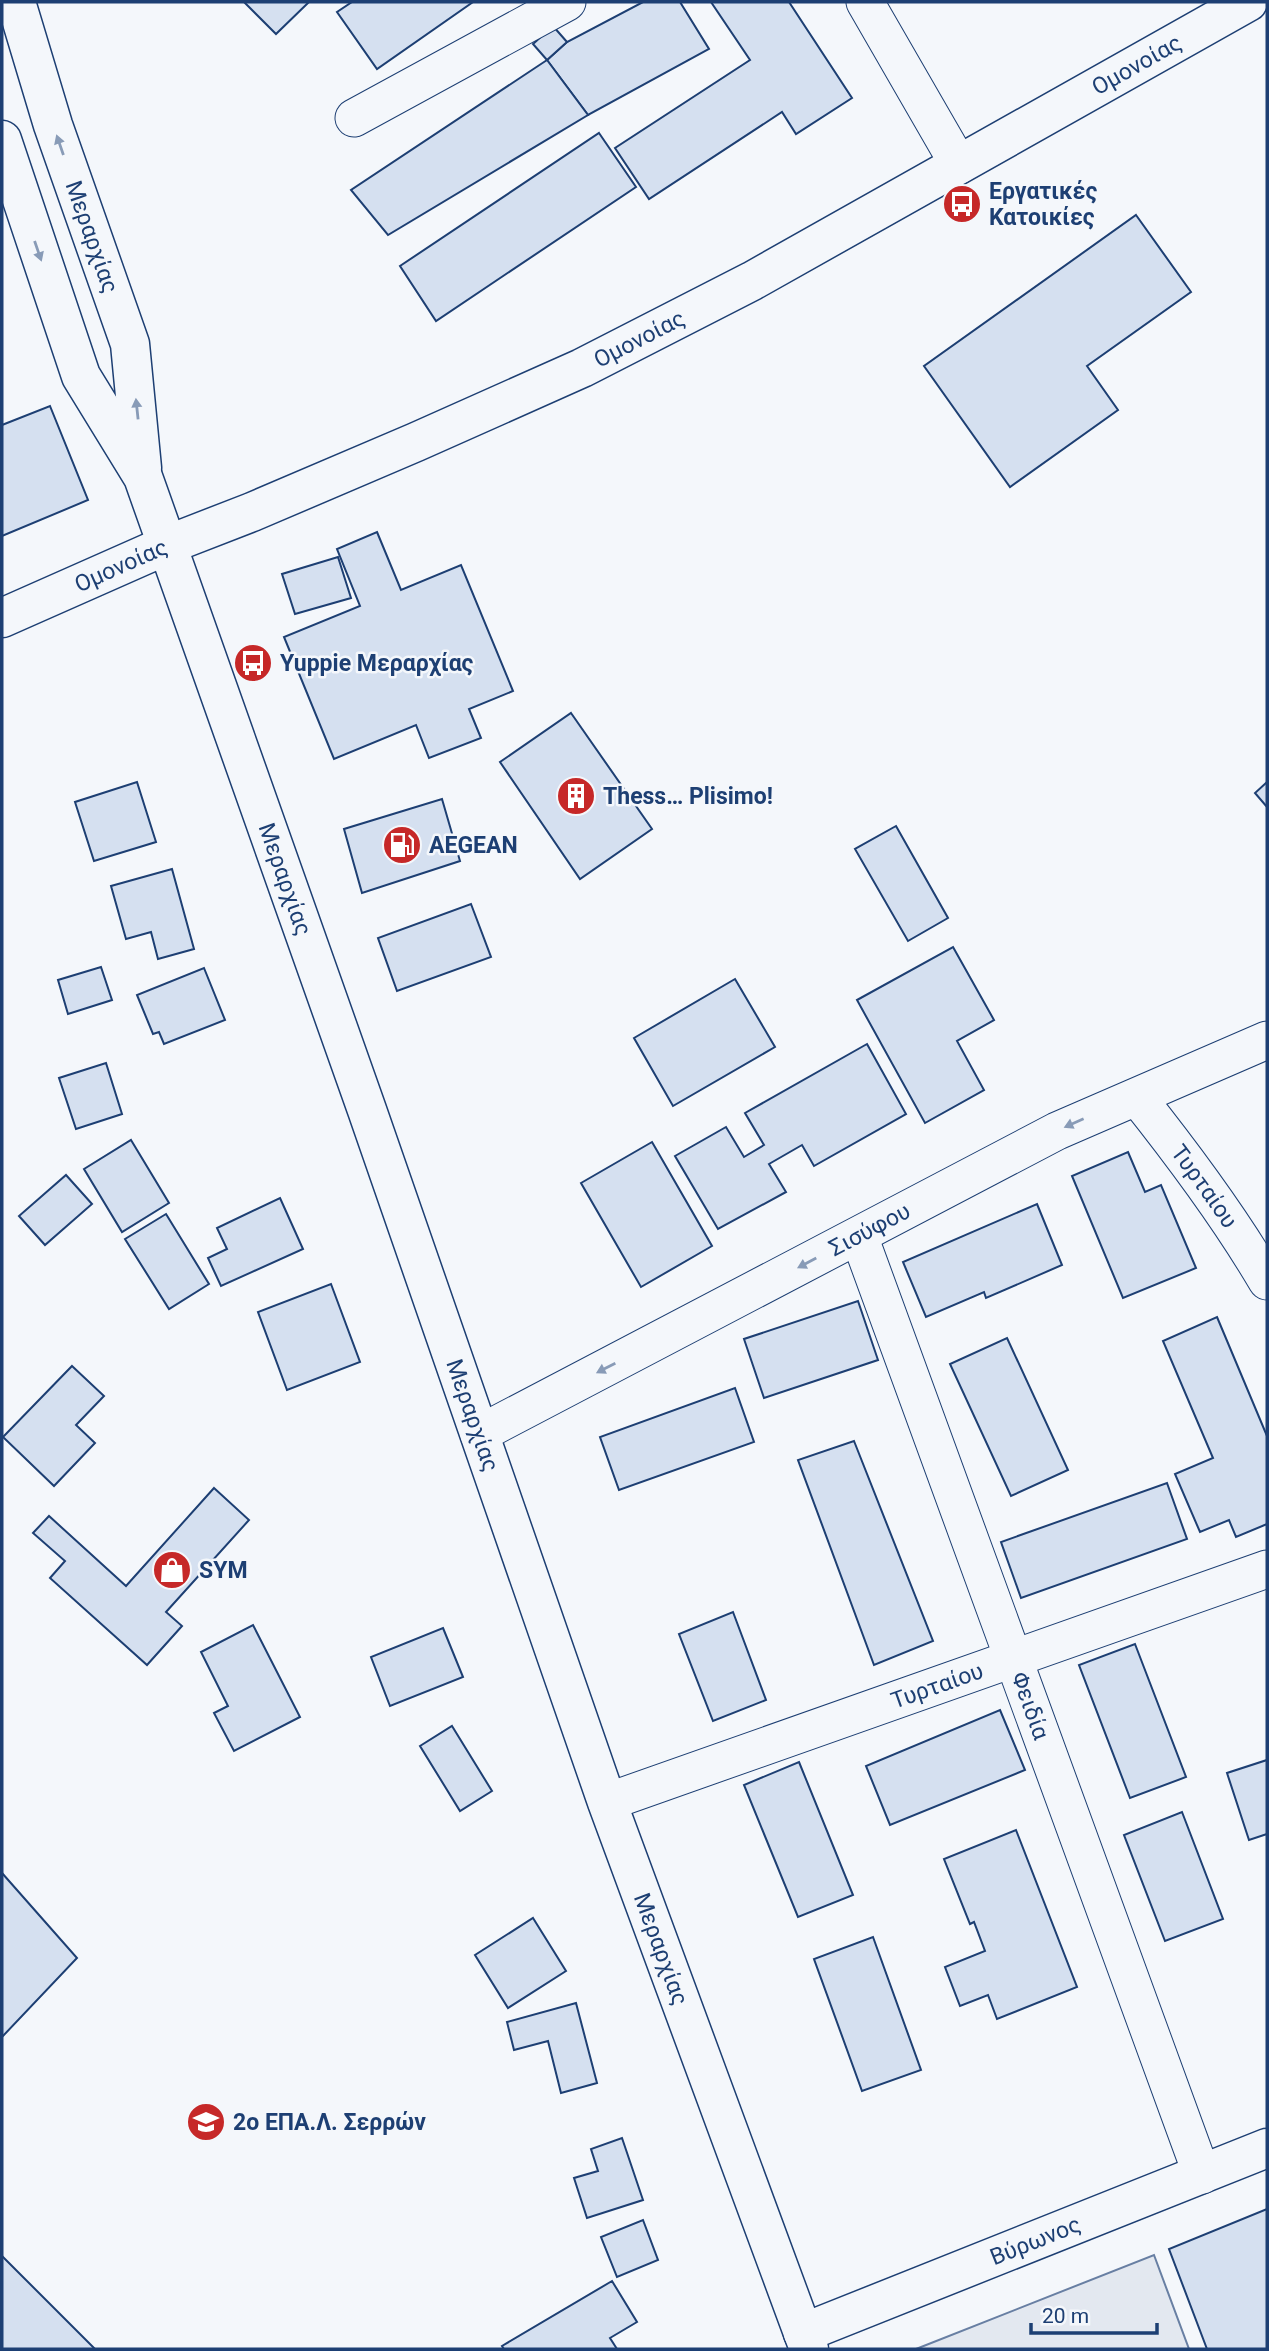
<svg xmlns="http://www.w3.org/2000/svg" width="1269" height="2351" font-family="Roboto,sans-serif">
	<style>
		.parking { fill: #e3e8f0; stroke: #687fa3; stroke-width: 2 }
		.building { fill: #d5e0f0; stroke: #1d3f73; stroke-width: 2 }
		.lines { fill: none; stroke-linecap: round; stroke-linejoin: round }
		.street-casing { stroke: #1d3f73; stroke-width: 39 }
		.secondary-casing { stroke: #1d3f73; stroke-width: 41 }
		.primary-casing { stroke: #1d3f73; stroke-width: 41 }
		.street { stroke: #f4f7fb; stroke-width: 37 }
		.secondary { stroke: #f4f7fb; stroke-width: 38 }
		.primary { stroke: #f4f7fb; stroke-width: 38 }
		.oneway { fill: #889bb7 }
		.labels { text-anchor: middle; stroke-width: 5; stroke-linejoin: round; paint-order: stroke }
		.street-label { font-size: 23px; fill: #1d3f73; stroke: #f4f7fb }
		.poi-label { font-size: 23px; font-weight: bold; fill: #1d3f73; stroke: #f4f7fb; text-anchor: start }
	</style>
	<rect width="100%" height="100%" fill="#f4f7fb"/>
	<polygon class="parking" points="1154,2255 1189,2349 916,2349"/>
	<g class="building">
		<polygon points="244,2 309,2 276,34"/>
		<polygon points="352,2 473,2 377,69 337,12"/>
		<polygon points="643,2 680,2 709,49 588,115 547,60 567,42"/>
		<polygon points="711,2 789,2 852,98 796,134 782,112 649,199 615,148 750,60"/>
		<polygon points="553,26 567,42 547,60 533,44"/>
		<polygon points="547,60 588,115 388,235 351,190"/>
		<polygon points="599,133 636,187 436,321 400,266"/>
		<polygon points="1136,215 1191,292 1087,366 1118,410 1010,487 924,366"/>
		<polygon points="50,406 88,500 2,536 2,425"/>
		<polygon points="377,532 401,590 461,565 513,691 469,709 481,738 429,758 416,725 334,759 284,637 360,606 337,549"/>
		<polygon points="338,557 351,598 295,614 282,574"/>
		<polygon points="571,713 652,829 580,879 500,762"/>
		<polygon points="137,782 156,842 94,861 75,802"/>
		<polygon points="1267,782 1267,807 1255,793"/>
		<polygon points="442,799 460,861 362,893 344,829"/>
		<polygon points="896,826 948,918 908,941 855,849"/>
		<polygon points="172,869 194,949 158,959 151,932 126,939 111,886"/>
		<polygon points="471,904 491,957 397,991 378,938"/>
		<polygon points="953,947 994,1020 957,1041 984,1090 925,1123 857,1000"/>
		<polygon points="101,967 112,1000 68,1014 58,980"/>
		<polygon points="204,968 225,1020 164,1044 159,1032 153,1034 137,995"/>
		<polygon points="735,979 775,1047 673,1106 634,1038"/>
		<polygon points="867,1044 906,1114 814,1166 802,1145 769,1164 786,1192 718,1229 675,1156 726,1127 744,1157 764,1145 745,1113"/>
		<polygon points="106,1063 122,1114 76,1129 59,1078"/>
		<polygon points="131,1140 169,1203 122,1232 84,1169"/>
		<polygon points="652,1142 712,1246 641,1287 581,1183"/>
		<polygon points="1128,1152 1145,1192 1161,1185 1196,1268 1123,1298 1072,1176"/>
		<polygon points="66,1175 92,1204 45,1245 19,1216"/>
		<polygon points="280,1198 303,1249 221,1286 208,1258 227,1249 217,1228"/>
		<polygon points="1037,1204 1062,1265 986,1298 984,1292 926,1317 903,1262"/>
		<polygon points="166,1214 209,1284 169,1309 125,1239"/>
		<polygon points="331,1284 360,1362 287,1390 258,1312"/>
		<polygon points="858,1301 878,1360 764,1398 744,1339"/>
		<polygon points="1217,1317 1267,1436 1267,1524 1236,1537 1229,1520 1200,1532 1175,1474 1213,1458 1163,1341"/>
		<polygon points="1007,1338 1068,1470 1011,1496 950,1364"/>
		<polygon points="72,1366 104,1396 76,1425 95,1443 54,1486 3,1437"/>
		<polygon points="735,1388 754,1442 619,1490 600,1437"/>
		<polygon points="854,1441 933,1641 874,1665 798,1460"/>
		<polygon points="1167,1483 1187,1539 1021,1598 1001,1542"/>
		<polygon points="214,1488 249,1520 166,1612 182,1626 147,1665 50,1578 65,1561 33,1533 49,1516 126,1586"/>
		<polygon points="733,1612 766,1700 713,1721 679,1634"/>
		<polygon points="253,1625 300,1717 234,1751 214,1713 228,1706 201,1652"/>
		<polygon points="443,1628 463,1677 390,1706 371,1657"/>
		<polygon points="1135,1644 1186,1777 1130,1798 1079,1665"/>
		<polygon points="1000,1710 1025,1770 890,1825 866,1766"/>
		<polygon points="452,1726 492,1791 460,1811 420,1746"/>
		<polygon points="1267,1760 1267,1834 1249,1840 1227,1773"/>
		<polygon points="799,1762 853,1895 798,1917 744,1785"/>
		<polygon points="1182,1812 1223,1919 1165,1941 1124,1835"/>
		<polygon points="1016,1830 1077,1987 997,2019 988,1995 960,2006 945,1967 985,1951 974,1922 970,1924 944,1859"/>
		<polygon points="2,1873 77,1958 2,2037"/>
		<polygon points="533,1918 566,1971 508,2008 475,1955"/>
		<polygon points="873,1937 921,2070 862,2091 814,1959"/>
		<polygon points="576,2003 597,2083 561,2093 548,2041 514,2050 507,2022"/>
		<polygon points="622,2138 643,2200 587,2218 574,2178 598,2171 591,2149"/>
		<polygon points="1267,2209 1267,2349 1207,2349 1169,2249"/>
		<polygon points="643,2220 658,2260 617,2277 601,2237"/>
		<polygon points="2,2256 95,2349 2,2349"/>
		<polygon points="612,2281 637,2322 610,2338 617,2349 504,2349 502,2346"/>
	</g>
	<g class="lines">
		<defs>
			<g id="street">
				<polyline points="865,2 959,165"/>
				<polyline points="354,118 567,2"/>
				<path id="s1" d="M 1137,1097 C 1184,1156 1229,1216 1267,1281"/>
				<path id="s2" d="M 859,1236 L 1202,2175"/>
				<path id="s3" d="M 479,1434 L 1057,1131 L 1267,1040"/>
				<path id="s4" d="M 607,1802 L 1267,1569"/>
			</g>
			<g id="secondary">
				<path id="s5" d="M 16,2 L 53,125 L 130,344 L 142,468"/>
				<path id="s6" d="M 2,140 L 81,376 L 143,477 L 367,1110 L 607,1802 L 809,2349"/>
				<path id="s7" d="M 2,618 L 167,545 L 252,512 L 416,442 L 582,368 L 752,281 L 1248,2"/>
				<path id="s8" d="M 803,2333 L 1267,2148"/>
			</g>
			<polyline id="primary" points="2,169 16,186"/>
		</defs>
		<use href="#street" class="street-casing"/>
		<use href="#secondary" class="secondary-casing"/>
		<use href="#primary" class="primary-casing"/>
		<use href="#street" class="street"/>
		<use href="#secondary" class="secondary"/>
		<use href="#primary" class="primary"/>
	</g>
	<defs><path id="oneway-solid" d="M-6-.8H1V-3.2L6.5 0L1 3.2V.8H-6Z" transform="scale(1.75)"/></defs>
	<g class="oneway">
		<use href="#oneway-solid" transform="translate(60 145) rotate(-109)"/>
		<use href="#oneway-solid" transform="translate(38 251) rotate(71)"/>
		<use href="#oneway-solid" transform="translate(137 409) rotate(-96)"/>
		<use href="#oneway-solid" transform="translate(1074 1123) rotate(156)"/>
		<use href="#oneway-solid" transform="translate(807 1263) rotate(152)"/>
		<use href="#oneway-solid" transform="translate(606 1368) rotate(153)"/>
	</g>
	<defs>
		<symbol id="bus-disc" viewBox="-11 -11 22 22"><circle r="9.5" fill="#c62828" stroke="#f4f7fb"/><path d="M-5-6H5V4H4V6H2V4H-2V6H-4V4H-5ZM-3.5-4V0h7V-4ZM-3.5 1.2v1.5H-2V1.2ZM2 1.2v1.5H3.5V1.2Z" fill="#fff"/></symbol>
		<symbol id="building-disc" viewBox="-11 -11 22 22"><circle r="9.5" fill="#c62828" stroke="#f4f7fb"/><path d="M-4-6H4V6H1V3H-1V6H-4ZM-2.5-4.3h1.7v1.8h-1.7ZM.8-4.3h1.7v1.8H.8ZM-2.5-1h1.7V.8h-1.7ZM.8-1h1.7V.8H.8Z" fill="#fff"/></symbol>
		<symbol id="fuel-disc" viewBox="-11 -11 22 22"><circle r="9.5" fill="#c62828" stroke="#f4f7fb"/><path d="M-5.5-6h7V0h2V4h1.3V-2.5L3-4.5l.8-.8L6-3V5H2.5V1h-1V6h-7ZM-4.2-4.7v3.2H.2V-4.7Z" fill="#fff"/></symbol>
		<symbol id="shop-disc" viewBox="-11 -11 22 22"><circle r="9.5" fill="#c62828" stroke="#f4f7fb"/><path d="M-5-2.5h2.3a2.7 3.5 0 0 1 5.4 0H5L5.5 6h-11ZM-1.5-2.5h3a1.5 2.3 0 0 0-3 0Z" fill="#fff"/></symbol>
		<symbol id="school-disc" viewBox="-11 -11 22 22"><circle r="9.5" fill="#c62828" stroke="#f4f7fb"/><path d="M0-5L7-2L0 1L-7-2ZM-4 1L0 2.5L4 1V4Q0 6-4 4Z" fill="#fff"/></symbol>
	</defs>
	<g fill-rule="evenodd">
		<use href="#bus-disc" x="940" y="182" width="44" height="44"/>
		<use href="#bus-disc" x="231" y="641" width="44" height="44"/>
		<use href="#building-disc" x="554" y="774" width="44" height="44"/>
		<use href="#fuel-disc" x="380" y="823" width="44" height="44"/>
		<use href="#shop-disc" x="150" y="1548" width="44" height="44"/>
		<use href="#school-disc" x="184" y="2100" width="44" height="44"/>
	</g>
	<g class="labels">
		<g class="street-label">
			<text dy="8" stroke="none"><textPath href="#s7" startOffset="1264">Ομονοίας</textPath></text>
			<text dy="8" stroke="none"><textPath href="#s5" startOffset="247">Μεραρχίας</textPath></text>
			<text dy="8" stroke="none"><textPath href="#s7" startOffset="696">Ομονοίας</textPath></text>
			<text dy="8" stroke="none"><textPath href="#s7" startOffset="130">Ομονοίας</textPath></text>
			<text dy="8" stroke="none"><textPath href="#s6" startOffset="794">Μεραρχίας</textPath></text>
			<text dy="8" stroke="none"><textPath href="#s1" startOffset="112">Τυρταίου</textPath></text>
			<text dy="8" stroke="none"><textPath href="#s3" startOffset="441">Σισύφου</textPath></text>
			<text dy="8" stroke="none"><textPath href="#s6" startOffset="1362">Μεραρχίας</textPath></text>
			<text dy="8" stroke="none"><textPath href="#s4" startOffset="350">Τυρταίου</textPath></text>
			<text dy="8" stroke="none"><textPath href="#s2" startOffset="500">Φειδία</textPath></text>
			<text dy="8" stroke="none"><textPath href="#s6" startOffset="1928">Μεραρχίας</textPath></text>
			<text dy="8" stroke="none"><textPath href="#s8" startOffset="250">Βύρωνος</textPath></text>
		</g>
		<g class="poi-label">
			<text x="989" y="199">Εργατικές<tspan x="989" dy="26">Κατοικίες</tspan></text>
			<text x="280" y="671">Yuppie Μεραρχίας</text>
			<text x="603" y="804">Thess… Plisimo!</text>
			<text x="429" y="853">AEGEAN</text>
			<text x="199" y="1578">SYM</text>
			<text x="233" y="2130">2ο ΕΠΑ.Λ. Σερρών</text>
		</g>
	</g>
	<rect width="1269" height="2351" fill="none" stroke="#1d3f73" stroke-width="7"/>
	<path d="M1031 2323v10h126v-10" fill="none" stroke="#1d3f73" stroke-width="3.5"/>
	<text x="1042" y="2323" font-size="21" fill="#1d3f73" stroke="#f4f7fb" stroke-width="5" paint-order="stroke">20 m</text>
</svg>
